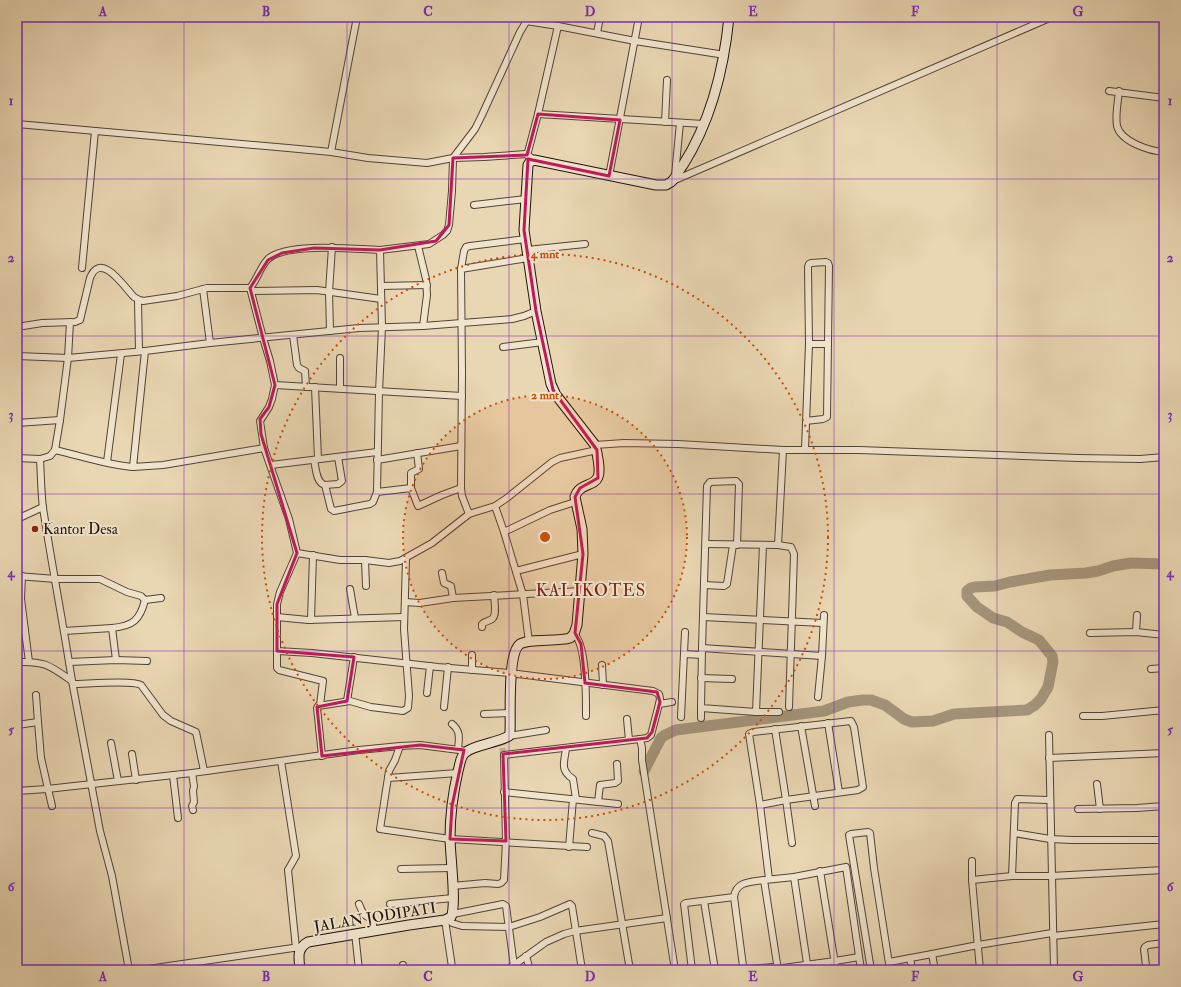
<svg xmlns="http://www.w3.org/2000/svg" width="1181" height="987" font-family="'IM FELL Double Pica',serif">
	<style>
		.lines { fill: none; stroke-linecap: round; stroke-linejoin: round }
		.river { stroke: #a4947a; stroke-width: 11 }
		.street-tunnel { stroke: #c0af91; stroke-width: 6; stroke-dasharray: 6 3; stroke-linecap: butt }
		.street-casing { stroke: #504436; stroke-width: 8 }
		.secondary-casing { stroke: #1d140c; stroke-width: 11 }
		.street { stroke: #f1e4cd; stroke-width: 6 }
		.secondary { stroke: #f1e4cd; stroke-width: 9 }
		.marked { fill: none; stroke: #c2185b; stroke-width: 3; stroke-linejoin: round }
		.grid { fill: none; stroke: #7b2cbf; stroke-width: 1; stroke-opacity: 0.55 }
		.ring { fill: none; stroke: #ca4f0c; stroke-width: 2; stroke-dasharray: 2 4 }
		.poi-dot { fill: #8f2418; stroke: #f1e4cd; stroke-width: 1.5 }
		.labels { text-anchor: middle; stroke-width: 4; stroke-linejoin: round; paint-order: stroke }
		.poi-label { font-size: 15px; fill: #1d140c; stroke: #f1e4cd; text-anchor: start }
		.street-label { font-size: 15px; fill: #1d140c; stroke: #f1e4cd }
		.quarter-label { font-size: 17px; letter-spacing: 1px; fill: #7a1f14; stroke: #f1e4cd }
		.centre { fill: #ca4f0c; stroke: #f1e4cd; stroke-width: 2 }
		.ring-label { font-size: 12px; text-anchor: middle; font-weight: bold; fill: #ca4f0c; stroke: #f1e4cd; stroke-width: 4; stroke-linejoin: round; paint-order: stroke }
		.neatline { fill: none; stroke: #7b2cbf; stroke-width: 1.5 }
		.grid-label { font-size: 13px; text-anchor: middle; font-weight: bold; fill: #7b2cbf }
	</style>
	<rect width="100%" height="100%" fill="#e9d6b2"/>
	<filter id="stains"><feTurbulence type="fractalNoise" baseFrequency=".005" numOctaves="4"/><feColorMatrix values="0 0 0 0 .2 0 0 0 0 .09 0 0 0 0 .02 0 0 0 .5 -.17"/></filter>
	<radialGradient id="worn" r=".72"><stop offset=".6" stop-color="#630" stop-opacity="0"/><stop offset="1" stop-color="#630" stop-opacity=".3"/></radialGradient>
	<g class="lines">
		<polyline class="river" points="644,771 661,738 665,735 676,730 824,711 848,702 863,700 871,700 885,705 904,719 912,722 933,721 954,714 1027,710 1035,705 1041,699 1048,687 1053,662 1052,656 1039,640 1022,632 1007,622 993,618 977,607 967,596 967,591 971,588 975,587 995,586 1010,582 1050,575 1086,573 1098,571 1113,566 1131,563 1164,564"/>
		<polyline class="street-tunnel" points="502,739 503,756"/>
		<defs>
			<g id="street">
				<polyline points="526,21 558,26"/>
				<polyline points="597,33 600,17"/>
				<polyline points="1109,91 1164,98"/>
				<path d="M 1119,91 C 1118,102 1115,115 1117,126 C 1121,142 1150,151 1164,152"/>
				<polyline points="538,114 704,124"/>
				<polyline points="665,122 667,80"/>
				<polyline points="17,124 288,148 331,152 368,158 427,163 453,158 484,157 526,154 534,160"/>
				<polyline points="331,152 357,17"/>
				<polyline points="526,154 528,152 538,114 558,26 635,41 725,55"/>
				<polyline points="675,175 680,123"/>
				<polyline points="609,176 639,17"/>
				<polyline points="675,180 1052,17"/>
				<polyline points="474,205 526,199"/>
				<polyline points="418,246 426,279 427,295 423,326"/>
				<polyline points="380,250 429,244 443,235 447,231 449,225 452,191 453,158 475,129 482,115 520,32 529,17"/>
				<polyline points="527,250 585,244"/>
				<polyline points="82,268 95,131"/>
				<polyline points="461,269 528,258"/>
				<polyline points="381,286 427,285"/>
				<polyline points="250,288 263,338 270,361 275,385 462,396"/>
				<polyline points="203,289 210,343"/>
				<polyline points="251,291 317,290 381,299"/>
				<polyline points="138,300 139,351"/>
				<path d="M 17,327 L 42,323 L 75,322 L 80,320 L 90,278 C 101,250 125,288 134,297 C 137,299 139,300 143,301 L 177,296 L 207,288 L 250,288 C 257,280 260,267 268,259 C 286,242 356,249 380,250 L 382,327 L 379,392 L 377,492"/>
				<polyline points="330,331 329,292 332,247"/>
				<polyline points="293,335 297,365 299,368 305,371 306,387"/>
				<polyline points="809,344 828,344"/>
				<polyline points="503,347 543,342"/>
				<polyline points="145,351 133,467 163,465 264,448 289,519 297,553"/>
				<polyline points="17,356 68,358 70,322"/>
				<polyline points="315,387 318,459"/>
				<polyline points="340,388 340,358"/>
				<polyline points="17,423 60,420"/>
				<polyline points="595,445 624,443 678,444 783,450 859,450 1078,458 1140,459 1164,457"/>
				<polyline points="264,448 260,421 269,407 272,399 275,385"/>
				<polyline points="805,449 809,344 808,267 809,264 811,263 826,262 828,263 829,266 827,417 823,419 806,421"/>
				<path d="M 55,450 C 81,456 107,465 133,467"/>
				<polyline points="597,450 560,458 552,462 507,498 495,506 469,514 432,543 400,561 389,563 365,560 340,560 297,553 280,592 277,604 277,651 312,653 438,667 510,673 653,691 659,694 660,699 659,704 672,702"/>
				<path d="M 17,458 L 40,459 C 41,476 41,492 43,508 C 52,566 63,623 72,681"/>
				<polyline points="40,459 50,456 55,450 60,420 68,358 145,351 210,343 359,328 423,326 512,319 524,316 536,311"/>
				<path d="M 314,460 C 316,468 316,483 325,485 L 331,509 L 334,511 L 370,504 L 373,502 L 377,492 L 411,488 L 418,506 L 442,495 L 461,488"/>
				<polyline points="377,460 461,446"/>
				<polyline points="107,462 121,354"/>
				<polyline points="271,465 377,452"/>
				<polyline points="325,485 338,484 342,481 338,457"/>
				<polyline points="411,488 411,473 419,469 417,453"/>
				<polyline points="495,506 504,532 523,595 529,642"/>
				<polyline points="469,514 462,496 461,488 462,373 461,269 464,251 466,247 470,246 525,239"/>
				<polyline points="17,519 43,507"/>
				<polyline points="504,532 550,510 575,502"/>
				<polyline points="706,544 778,545 783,450"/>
				<polyline points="737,545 739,484 736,481 710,482 707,486 702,648 822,656 824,615"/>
				<polyline points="778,545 791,547 794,554 789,707"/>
				<polyline points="365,560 366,586"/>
				<polyline points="516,571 583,554"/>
				<polyline points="442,573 444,583 451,586 453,598"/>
				<polyline points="17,576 56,579 100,579 127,592 141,596 145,600 161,598"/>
				<polyline points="22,576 21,599 29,662"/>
				<polyline points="704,585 724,586 727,584 733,545"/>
				<polyline points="350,589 355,618"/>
				<polyline points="405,602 420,603 453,598 581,591"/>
				<polyline points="277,617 308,620 404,617"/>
				<polyline points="703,617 823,623"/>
				<polyline points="311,620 313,555"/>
				<path d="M 482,627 L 482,624 C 485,621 491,621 493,618 C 497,613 494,601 494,595"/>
				<path d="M 112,628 C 133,626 140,620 145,600"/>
				<polyline points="17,631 25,631"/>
				<polyline points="64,631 112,628 116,660"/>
				<polyline points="1136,632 1137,615"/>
				<polyline points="1090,633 1136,632 1164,635"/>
				<path d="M 574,634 C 587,645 586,699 586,716"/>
				<polyline points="702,648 701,708 756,712 763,545"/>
				<polyline points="277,651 277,668 279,670 323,681 320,705"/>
				<polyline points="685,654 701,655"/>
				<path d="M 17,662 C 45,661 49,665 72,681 L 100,831 L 112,876 L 129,970"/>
				<polyline points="69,662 116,660 147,661"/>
				<polyline points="602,665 603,685"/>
				<polyline points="1151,669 1164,668"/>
				<polyline points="472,670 472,655"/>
				<polyline points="701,678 732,679"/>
				<path d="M 73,684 C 86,684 132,680 141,685 L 163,715 L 171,721 L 196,732 L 204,771"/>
				<polyline points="427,693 430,666"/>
				<polyline points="36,695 38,722"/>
				<polyline points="818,697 822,656"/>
				<polyline points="347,701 354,657"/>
				<polyline points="444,707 448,667"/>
				<polyline points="756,712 779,712"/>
				<polyline points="484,714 511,713"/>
				<polyline points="1083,716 1102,716 1164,710"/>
				<polyline points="681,717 685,632"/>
				<polyline points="701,718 701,708"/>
				<polyline points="627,719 629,740"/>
				<polyline points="828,723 839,792"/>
				<path d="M 452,724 C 461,731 459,739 458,749"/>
				<polyline points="17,725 38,722 41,758 52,806"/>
				<polyline points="801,726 815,806"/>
				<polyline points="1049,735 1054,970"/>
				<polyline points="509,736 546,730"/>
				<polyline points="640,739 647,738 651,735 659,704"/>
				<polyline points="111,743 118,781"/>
				<polyline points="400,746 395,760 389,771 380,829 450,839 587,847"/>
				<path d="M 566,749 C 564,763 560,770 573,779 L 576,799"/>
				<polyline points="132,754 136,780"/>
				<polyline points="322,756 317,708 318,706 350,701 371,707 403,711 408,708 409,696 404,629 406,559"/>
				<polyline points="1049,758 1164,753"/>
				<polyline points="281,761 296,856 288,870 296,948"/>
				<polyline points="192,773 194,786 193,791 194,802 192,806 193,810"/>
				<polyline points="173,775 178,818"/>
				<polyline points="388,778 458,773"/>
				<polyline points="1097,784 1100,809"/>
				<polyline points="17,791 47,789 192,773 359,750 400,746 420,745 467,751"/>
				<polyline points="504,792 618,804"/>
				<polyline points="598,802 600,785 615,783 618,781 617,764"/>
				<polyline points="760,805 786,800 775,729"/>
				<polyline points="1078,809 1137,808 1164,806"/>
				<polyline points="592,833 604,836 608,841 630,970"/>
				<polyline points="1014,833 1050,839 1072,840 1164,840"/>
				<polyline points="569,847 573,799"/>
				<polyline points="972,861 972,880"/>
				<polyline points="401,869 451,868"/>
				<polyline points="820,871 836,970"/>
				<polyline points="1012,876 1015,803 1017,799 1049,800"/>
				<polyline points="794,877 808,970"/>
				<polyline points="769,879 760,805 749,734 753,732 851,721 854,727 863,787 858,790 786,800 792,843"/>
				<polyline points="765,880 794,877 846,867 861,970"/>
				<polyline points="452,886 485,883 498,884 501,883 504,880 506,841 504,755 640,739 642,748 642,760 675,970"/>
				<polyline points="704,901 715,970"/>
				<path d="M 359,904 C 362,911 363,917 372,918 L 374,931"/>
				<polyline points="390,904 453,898"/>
				<polyline points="453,914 503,904 506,906 514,966"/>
				<polyline points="448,919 452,923 462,926 509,927 540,917 570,904 572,906 582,970"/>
				<polyline points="445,920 452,967"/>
				<polyline points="355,933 359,970"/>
				<polyline points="1053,936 1164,924"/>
				<polyline points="526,956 530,970"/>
				<polyline points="910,958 912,970"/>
				<polyline points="889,962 932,954"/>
				<polyline points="403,965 404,970"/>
				<path d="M 743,966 L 734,897 C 736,881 751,882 764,880 L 778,970"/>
				<polyline points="1146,966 1144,949 1145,947 1148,945 1164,943"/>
				<polyline points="750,969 772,967"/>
				<polyline points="141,970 300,947"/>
				<polyline points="507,970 546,942 564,934 575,931 667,918"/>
				<polyline points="692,970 684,904 686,903 734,897"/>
				<polyline points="768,970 835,961 859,957"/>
				<polyline points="871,970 849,835 851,834 868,832 870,833 874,868 890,970"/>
				<polyline points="932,970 934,965 932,954 978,945 1052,933"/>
				<polyline points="980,970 972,880 1012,876 1051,876 1164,870"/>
			</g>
			<path id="secondary" d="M 300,970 C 299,958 296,949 308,942 L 409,925 L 445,920 L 451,917 C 457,906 450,854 450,838 C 450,816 453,793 458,771 C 460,765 460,756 466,752 C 474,745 497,743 509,736 L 510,732 C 511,715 507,653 520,644 C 530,638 557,642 570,638 L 574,634 L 577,625 L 583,554 L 582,529 L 575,497 C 579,483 594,487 598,477 C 601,471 597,452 595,445 L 556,395 L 551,384 L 536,311 L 524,230 L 528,165 L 530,162 L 534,160 L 656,185 L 666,185 L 671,182 C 676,178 679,170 683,165 C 711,121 724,68 729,17"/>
		</defs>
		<use href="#street" class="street-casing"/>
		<use href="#secondary" class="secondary-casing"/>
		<use href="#street" class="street"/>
		<use href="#secondary" class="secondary"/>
	</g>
	<path class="marked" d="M 538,114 L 620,120 L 609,176 L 528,159 L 524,230 L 536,311 L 553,390 L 597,450 L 598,478 L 580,488 L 575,497 L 583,554 L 575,633 L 581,644 L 585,683 L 657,692 L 660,702 L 652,732 L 647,738 L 503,754 L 506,841 L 450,839 L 452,806 L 464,750 L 420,745 L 322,756 L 317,707 L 347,701 L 354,657 L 277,651 L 277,604 L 297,553 L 261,434 L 260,419 L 269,407 L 275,385 L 250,288 L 268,260 L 282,253 L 314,248 L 380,250 L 436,241 L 449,225 L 453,158 L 527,155 Z"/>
	<path class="grid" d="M 184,17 L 184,970M 347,17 L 347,970M 509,17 L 509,970M 672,17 L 672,970M 834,17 L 834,970M 997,17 L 997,970M 17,179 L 1164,179M 17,336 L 1164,336M 17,494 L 1164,494M 17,651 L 1164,651M 17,808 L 1164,808"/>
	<circle cx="545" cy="537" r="142" fill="#ca4f0c" fill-opacity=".12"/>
	<g class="ring">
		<circle cx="545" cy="537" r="142"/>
		<circle cx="545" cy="537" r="283"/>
	</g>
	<circle class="poi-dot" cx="35" cy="529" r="4"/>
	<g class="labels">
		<g class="poi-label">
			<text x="43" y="534">Kantor Desa</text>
		</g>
		<g class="street-label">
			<text transform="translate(375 917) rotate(-9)" y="5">JALAN JODIPATI</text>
		</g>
		<g class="quarter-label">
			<text x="591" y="596">KALIKOTES</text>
		</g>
	</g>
	<circle cx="545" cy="537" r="6" class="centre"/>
	<g class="ring-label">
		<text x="545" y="258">4 mnt</text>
		<text x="545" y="399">2 mnt</text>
	</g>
	<rect width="1181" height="987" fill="none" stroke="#e9d6b2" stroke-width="44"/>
	<rect x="22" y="22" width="1137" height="943" class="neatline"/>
	<g class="grid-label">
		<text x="103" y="16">A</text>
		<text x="266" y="16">B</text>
		<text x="428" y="16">C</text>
		<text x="590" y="16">D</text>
		<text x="753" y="16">E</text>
		<text x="915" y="16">F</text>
		<text x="1078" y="16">G</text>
		<text x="11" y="105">1</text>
		<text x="1170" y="105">1</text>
		<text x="11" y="262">2</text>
		<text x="1170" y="262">2</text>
		<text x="11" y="419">3</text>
		<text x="1170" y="419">3</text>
		<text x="11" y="577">4</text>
		<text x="1170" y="577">4</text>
		<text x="11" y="734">5</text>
		<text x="1170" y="734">5</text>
		<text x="11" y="891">6</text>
		<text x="1170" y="891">6</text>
		<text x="103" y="981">A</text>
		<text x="266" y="981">B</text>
		<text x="428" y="981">C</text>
		<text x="590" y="981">D</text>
		<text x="753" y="981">E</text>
		<text x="915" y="981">F</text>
		<text x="1078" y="981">G</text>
	</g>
	<rect width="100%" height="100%" filter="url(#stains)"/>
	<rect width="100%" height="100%" fill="url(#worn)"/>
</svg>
